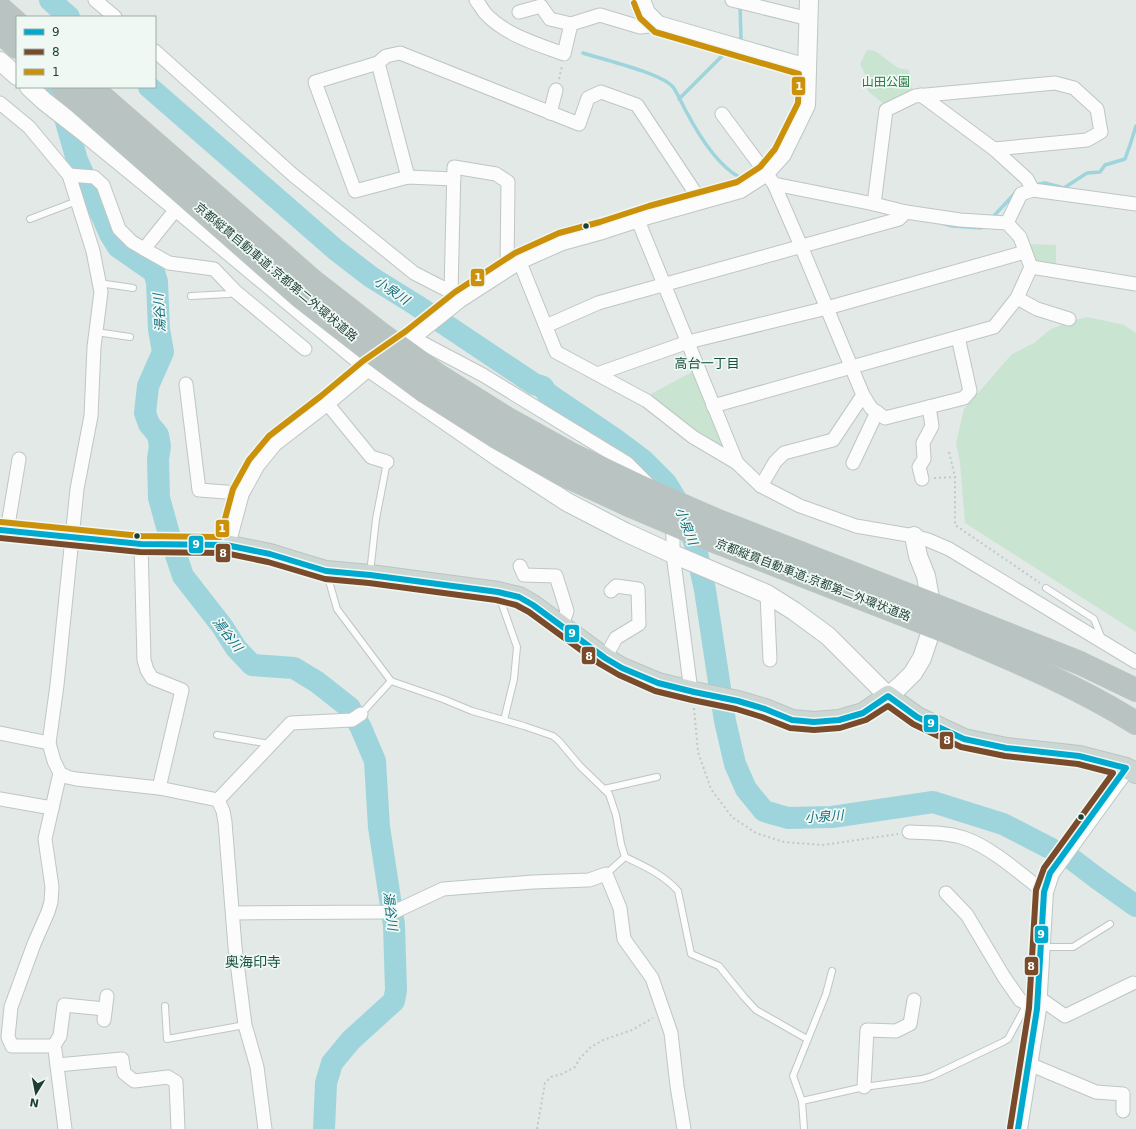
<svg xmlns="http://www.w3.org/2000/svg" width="1136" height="1129" font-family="'DejaVu Sans','Noto Sans JP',sans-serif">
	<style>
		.green { fill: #c9e4d1 }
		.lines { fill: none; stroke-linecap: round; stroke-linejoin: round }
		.stream { stroke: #9ed5dc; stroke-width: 3.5 }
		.river { stroke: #9ed5dc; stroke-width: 22 }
		.lane-casing { stroke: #bfc6c3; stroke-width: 8 }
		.street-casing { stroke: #bfc6c3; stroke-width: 15 }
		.secondary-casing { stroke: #bdc7c3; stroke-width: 20 }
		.primary-casing { stroke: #bbc5c2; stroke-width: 22 }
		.highway-casing { stroke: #bbc5c2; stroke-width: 24 }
		.path { stroke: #bfcac6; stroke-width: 2; stroke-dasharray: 2 3; stroke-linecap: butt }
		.lane { stroke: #fbfcfb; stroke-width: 6 }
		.street { stroke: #fbfcfb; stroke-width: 13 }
		.secondary { stroke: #fbfcfb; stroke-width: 18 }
		.primary { stroke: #ccd6d3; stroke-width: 20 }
		.highway { stroke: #b9c3c1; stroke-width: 22 }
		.highway-bridge-casing { stroke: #bbc5c2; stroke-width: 24; stroke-linecap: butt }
		.highway-bridge { stroke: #b9c3c1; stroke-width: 22 }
		.bus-1-casing { stroke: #f0f8f4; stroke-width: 9 }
		.bus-2-casing { stroke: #f0f8f4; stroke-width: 9 }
		.bus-3-casing { stroke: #f0f8f4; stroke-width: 9 }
		.bus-1 { stroke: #00a9ce; stroke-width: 6 }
		.bus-2 { stroke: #7a4b2a; stroke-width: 6 }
		.bus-3 { stroke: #cc910b; stroke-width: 6 }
		.bus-dot { fill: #1e3e35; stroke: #f0f8f4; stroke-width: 1.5 }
		.labels { text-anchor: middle; stroke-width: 3.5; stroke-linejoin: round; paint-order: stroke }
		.park-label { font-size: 12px; fill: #247943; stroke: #f0f8f4 }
		.street-label { font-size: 12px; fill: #1e3e35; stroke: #f0f8f4 }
		.water-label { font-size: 13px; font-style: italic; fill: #127080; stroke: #f0f8f4 }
		.neighbourhood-label { font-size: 13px; fill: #185243; stroke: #f0f8f4 }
		.quarter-label { font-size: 14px; fill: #185243; stroke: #f0f8f4 }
		.line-badge { stroke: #f0f8f4; stroke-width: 1.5 }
		.badge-label { font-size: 11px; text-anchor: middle; font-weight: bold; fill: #fff }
	</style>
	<rect width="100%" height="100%" fill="#e2e9e6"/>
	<g class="green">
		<polygon points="867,50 875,51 898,68 909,70 912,91 885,105 868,91 866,76 860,64"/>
		<polygon points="1027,244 1056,245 1056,267 1035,262"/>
		<polygon points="1087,317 1124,325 1136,333 1136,632 965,523 960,463 956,443 964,409 1012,354 1034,343 1051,329 1072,321"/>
		<polygon points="694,371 724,448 698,431 649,395"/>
	</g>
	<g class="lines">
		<g class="stream">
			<polyline points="737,41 741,38 740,5"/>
			<path d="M 583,53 C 602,59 661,73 673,87 C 678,94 682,104 686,111 C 698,134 716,164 739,177"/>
			<polyline points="679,99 727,51"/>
			<polyline points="1035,185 1045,183 1064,188 1087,173 1100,172 1105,165 1125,159 1130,145 1136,126"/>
			<polyline points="991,219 1018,190"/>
			<polyline points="942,223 952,226 981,228"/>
		</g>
		<g class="river">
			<polyline points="50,0 69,17"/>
			<polyline points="57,87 58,94 77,160 110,234 118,247 154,272 157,282 159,329 163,352 148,386 145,413 149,424 158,435 160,446 158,459 159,498 169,534 183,576 222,626 236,648 252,665 294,668 317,682 350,708 361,728 375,761 379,827 394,925 396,990 394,1001 351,1040 332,1063 326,1083 324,1129"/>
			<polyline points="149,87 336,250 371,277 416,305 534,384 543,387 547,393 615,439 643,460 666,483 680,506 695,544 705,590 725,721 735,764 746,789 764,811 788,818 832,817 933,802 1003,824 1073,860 1098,879 1136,906"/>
		</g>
		<defs>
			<g id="lane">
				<polyline points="30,219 77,201"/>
				<polyline points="99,283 133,288"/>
				<polyline points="191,296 229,294 235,291"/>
				<polyline points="96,332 130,337"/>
				<polyline points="370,573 376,519 387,462"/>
				<polyline points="327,574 337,609 391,681"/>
				<polyline points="1046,588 1094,619 1102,639"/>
				<polyline points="499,596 517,647 514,679 504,720"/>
				<polyline points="361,714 391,681 443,699 472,711 524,726 553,736 559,741 580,766 609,794 616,815 621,844 625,857 606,874"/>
				<polyline points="217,735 270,744"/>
				<polyline points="604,789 657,777"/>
				<path d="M 625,857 C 644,866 664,875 678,891 L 691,954 L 719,966 L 744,997 L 756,1010 L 807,1039"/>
				<polyline points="1042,947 1073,947 1110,924"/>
				<polyline points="165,1006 167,1039 245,1025"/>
				<polyline points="802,1101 864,1087 922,1079 932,1076 1003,1042 1008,1039 1027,1004"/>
				<polyline points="804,1129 802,1101 793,1076 826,994 832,971"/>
			</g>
			<g id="street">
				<polyline points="95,0 115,17"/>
				<path d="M 476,0 C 479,4 482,9 485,13 C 505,35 537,44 564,54 L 571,24"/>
				<polyline points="732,0 809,19"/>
				<polyline points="519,12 541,6 550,19 571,24 600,15 640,27 658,25"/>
				<polyline points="155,51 293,175 414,273 451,292 460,298"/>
				<polyline points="378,63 315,82 355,191 408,177 454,179"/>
				<polyline points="921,95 994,149 1027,179 1033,190"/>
				<polyline points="0,103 29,127 69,175 93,251 101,292 94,347 91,416 77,489 57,685 49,743 54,761 60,773 67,777 76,779 159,788 218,800"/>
				<polyline points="550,113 556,90"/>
				<polyline points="722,114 774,184 801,246 863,395 871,408 885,418 964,398 970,391 958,337"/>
				<polyline points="69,175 94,177 103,185 119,229 132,242 144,249 177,208"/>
				<polyline points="408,177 378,63 386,56 400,53 579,124 588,98 601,92 637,105 700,200"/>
				<polyline points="874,204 886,110 915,96 1055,83 1074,88 1097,109 1101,132 1087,140 994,149"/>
				<polyline points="637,218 737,463"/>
				<polyline points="1007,223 1021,194 1033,190 1136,204"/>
				<polyline points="144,249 169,263 214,269 235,291 305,349"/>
				<polyline points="519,260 556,352 647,401 693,437 737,463 761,486 800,506 856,526 914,536 928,540 949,549 1136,662"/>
				<polyline points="1031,267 1136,284"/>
				<polyline points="451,292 454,167 496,174 508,182 507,268"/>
				<polyline points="1017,298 1037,309 1069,319"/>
				<polyline points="546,326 598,303 899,219 906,212"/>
				<polyline points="411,337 483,375 627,463 650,486"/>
				<polyline points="597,374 688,342 827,308 1025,252"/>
				<polyline points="186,384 199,490 240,493"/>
				<polyline points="326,402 371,457 387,462"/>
				<polyline points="713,406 994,327 1017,298 1031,267 1020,237 1007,223 960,220 906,212 874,204 774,184"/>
				<polyline points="853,463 877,412"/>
				<polyline points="922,479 919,467 924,459 923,443 932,426 929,407"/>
				<polyline points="761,486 775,462 784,453 833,440 863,395"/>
				<polyline points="669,520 673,535 673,554 691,691"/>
				<polyline points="7,531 19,459"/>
				<polyline points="141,544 144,660 147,670 152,678 182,690 159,788"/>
				<polyline points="520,566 524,575 556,576 567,611 562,626"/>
				<polyline points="767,594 770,660"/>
				<polyline points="605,658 616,638 639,624 638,589 616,586 611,591"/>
				<polyline points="0,733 49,743"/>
				<polyline points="60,773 45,839 52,887 51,902 48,912 34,944 11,1007 8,1037 12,1046 51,1046 53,1047 55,1050 65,1129"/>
				<polyline points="0,799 52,808"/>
				<polyline points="218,800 223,811 225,822 235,947 245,1025 257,1067 265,1129"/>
				<polyline points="218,800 291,723 352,720 361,714"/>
				<path d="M 909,832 C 927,833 947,832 964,838 C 991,847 1021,874 1044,892"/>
				<polyline points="946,893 967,915 1004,977 1020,1000 1037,1009"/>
				<polyline points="233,913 384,912 396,911 443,889 533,882 589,880 606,874 620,908 624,939 652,978 671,1033 677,1086 684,1129"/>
				<polyline points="1038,997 1065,1016 1133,983"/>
				<polyline points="104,1020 107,996"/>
				<polyline points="53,1047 60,1036 64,1005 105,1009"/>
				<polyline points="1029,1064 1096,1092 1123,1094 1123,1111"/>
				<polyline points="57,1065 122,1059 124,1073 134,1081 168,1077 176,1082 178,1129"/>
				<polyline points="864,1087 867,1030 896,1031 910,1024 914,1000"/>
			</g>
			<g id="secondary">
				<polyline points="641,0 646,13 658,25 807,68"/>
				<polyline points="0,61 17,76"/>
				<polyline points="29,87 44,101 84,132 177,208 368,367 501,459 567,502 625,532 673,554 767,594 794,611 828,636 888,696 900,686 913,673 922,658 929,637 932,609 926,576 918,556 914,536"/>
				<polyline points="226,545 240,493 256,464 274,442 326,402 368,367 411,337 460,298 519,260 562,241 602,230 651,214 740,189 765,173 782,154 806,105 809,0"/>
				<polyline points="1018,1129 1037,1009 1044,892 1050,873 1126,768"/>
			</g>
			<polyline id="primary" points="0,530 141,544 226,545 270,554 312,567 326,571 370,575 498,592 510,595 519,597 533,605 605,658 622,668 658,683 694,692 738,701 765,709 792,720 814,722 839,720 863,713 888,696 917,717 964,739 1006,748 1079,756 1126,768 1136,773"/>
			<g id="highway">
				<polyline points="0,8 17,23"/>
				<polyline points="0,32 17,47"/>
				<polyline points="949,611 1080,663 1136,690"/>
				<path d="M 943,630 C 1009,658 1075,685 1136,723"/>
			</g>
		</defs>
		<use href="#lane" class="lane-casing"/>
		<use href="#street" class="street-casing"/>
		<use href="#secondary" class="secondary-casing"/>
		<use href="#primary" class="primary-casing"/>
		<use href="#highway" class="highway-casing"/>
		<g class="path">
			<polyline points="559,79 562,66"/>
			<polyline points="949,452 955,477 955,525 1040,583"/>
			<polyline points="934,478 955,477"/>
			<polyline points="694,708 698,752 711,789 732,817 756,833 784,842 823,845 898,834"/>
			<polyline points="537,1129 545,1083 551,1077 562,1074 575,1067 580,1058 591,1047 603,1040 632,1030 653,1018"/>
		</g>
		<use href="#lane" class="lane"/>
		<use href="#street" class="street"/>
		<use href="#secondary" class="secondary"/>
		<use href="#primary" class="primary"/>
		<use href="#highway" class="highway"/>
		<defs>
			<g id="highway-bridge">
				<polyline points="62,87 301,297 368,349 426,392 495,436 560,473 631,506 709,539 943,630"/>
				<polyline points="91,87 313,281 381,334 439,376 506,418 571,454 640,487 718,521 949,611"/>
			</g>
		</defs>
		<use href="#highway-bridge" class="highway-bridge-casing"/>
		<use href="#highway-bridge" class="highway-bridge"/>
		<defs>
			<polyline id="bus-1" points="0,530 141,544 226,545 270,554 326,571 370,575 498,592 519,597 533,605 605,658 622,668 658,683 694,692 738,701 765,709 792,720 814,722 839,720 863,713 888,696 917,717 964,739 1006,748 1079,756 1126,768 1050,873 1044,892 1037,1009 1018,1129"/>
			<polyline id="bus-2" points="0,538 140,552 225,553 268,562 325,579 369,583 496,600 516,605 529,612 600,664 619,675 655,691 692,700 736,709 762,717 790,728 814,730 840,728 866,720 888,706 913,724 961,747 1005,756 1078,764 1113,773 1044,868 1036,890 1029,1008 1010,1128"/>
			<polyline id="bus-3" points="1,522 141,536 220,537 233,489 249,460 269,436 321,396 363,361 406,331 455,292 515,253 559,233 600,222 649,206 737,182 760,167 775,149 798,103 799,74 655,32 640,18 634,3"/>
		</defs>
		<use href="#bus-1" class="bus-1-casing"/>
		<use href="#bus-2" class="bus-2-casing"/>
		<use href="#bus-3" class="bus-3-casing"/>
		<use href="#bus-1" class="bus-1"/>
		<use href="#bus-2" class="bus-2"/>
		<use href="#bus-3" class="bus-3"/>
	</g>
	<g class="bus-dot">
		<circle cx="586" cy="226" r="3.5"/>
		<circle cx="137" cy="536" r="3.5"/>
		<circle cx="1081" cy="817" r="3.5"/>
	</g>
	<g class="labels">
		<g class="park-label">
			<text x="886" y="86">山田公園</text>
		</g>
		<g class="street-label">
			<text transform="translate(276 272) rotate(40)" y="4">京都縦貫自動車道;京都第二外環状道路</text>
			<text transform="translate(813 580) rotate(21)" y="4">京都縦貫自動車道;京都第二外環状道路</text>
		</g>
		<g class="water-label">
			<text transform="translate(392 290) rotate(34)" y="5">小泉川</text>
			<text transform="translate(159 313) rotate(-94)" y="5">湯谷川</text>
			<text transform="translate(687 526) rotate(69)" y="5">小泉川</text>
			<text transform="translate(228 634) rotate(52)" y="5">湯谷川</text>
			<text transform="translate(824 816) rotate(-4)" y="5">小泉川</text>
			<text transform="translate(391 911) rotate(83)" y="5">湯谷川</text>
		</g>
		<g class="neighbourhood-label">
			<text x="707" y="368">高台一丁目</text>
		</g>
		<g class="quarter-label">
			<text x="253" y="967">奥海印寺</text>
		</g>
	</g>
	<g class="line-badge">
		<rect x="791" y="76" width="15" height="20" rx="4" fill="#cc910b"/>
		<rect x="470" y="268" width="15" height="19" rx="4" fill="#cc910b"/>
		<rect x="215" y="519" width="15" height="19" rx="4" fill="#cc910b"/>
		<rect x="188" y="535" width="16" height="19" rx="4" fill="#00a9ce"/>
		<rect x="215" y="543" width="16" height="20" rx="4" fill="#7a4b2a"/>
		<rect x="564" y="624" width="16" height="19" rx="4" fill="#00a9ce"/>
		<rect x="581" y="646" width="15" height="19" rx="4" fill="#7a4b2a"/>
		<rect x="923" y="714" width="16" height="19" rx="4" fill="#00a9ce"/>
		<rect x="939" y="731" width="15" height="19" rx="4" fill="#7a4b2a"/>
		<rect x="1034" y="925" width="15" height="19" rx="4" fill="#00a9ce"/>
		<rect x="1024" y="956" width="15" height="20" rx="4" fill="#7a4b2a"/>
	</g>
	<g class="badge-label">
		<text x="799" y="90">1</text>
		<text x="478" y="281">1</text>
		<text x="222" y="532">1</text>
		<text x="196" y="548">9</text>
		<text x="223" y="557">8</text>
		<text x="572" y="637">9</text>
		<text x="589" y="660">8</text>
		<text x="931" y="727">9</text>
		<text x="947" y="744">8</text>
		<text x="1041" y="938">9</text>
		<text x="1031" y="970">8</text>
	</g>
	<rect x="16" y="16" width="140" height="72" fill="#f0f8f4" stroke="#9caea8"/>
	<rect x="24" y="29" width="20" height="6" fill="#00a9ce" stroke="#9caea8"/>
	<text x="52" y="36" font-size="12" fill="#1e3e35">9</text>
	<rect x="24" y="49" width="20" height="6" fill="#7a4b2a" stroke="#9caea8"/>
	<text x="52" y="56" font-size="12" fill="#1e3e35">8</text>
	<rect x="24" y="69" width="20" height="6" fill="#cc910b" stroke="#9caea8"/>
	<text x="52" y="76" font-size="12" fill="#1e3e35">1</text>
	<g transform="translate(36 1093) rotate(190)" stroke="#f0f8f4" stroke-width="3" paint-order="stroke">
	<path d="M0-3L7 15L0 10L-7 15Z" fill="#1e3e35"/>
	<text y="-6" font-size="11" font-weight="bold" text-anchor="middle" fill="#1e3e35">N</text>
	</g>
</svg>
